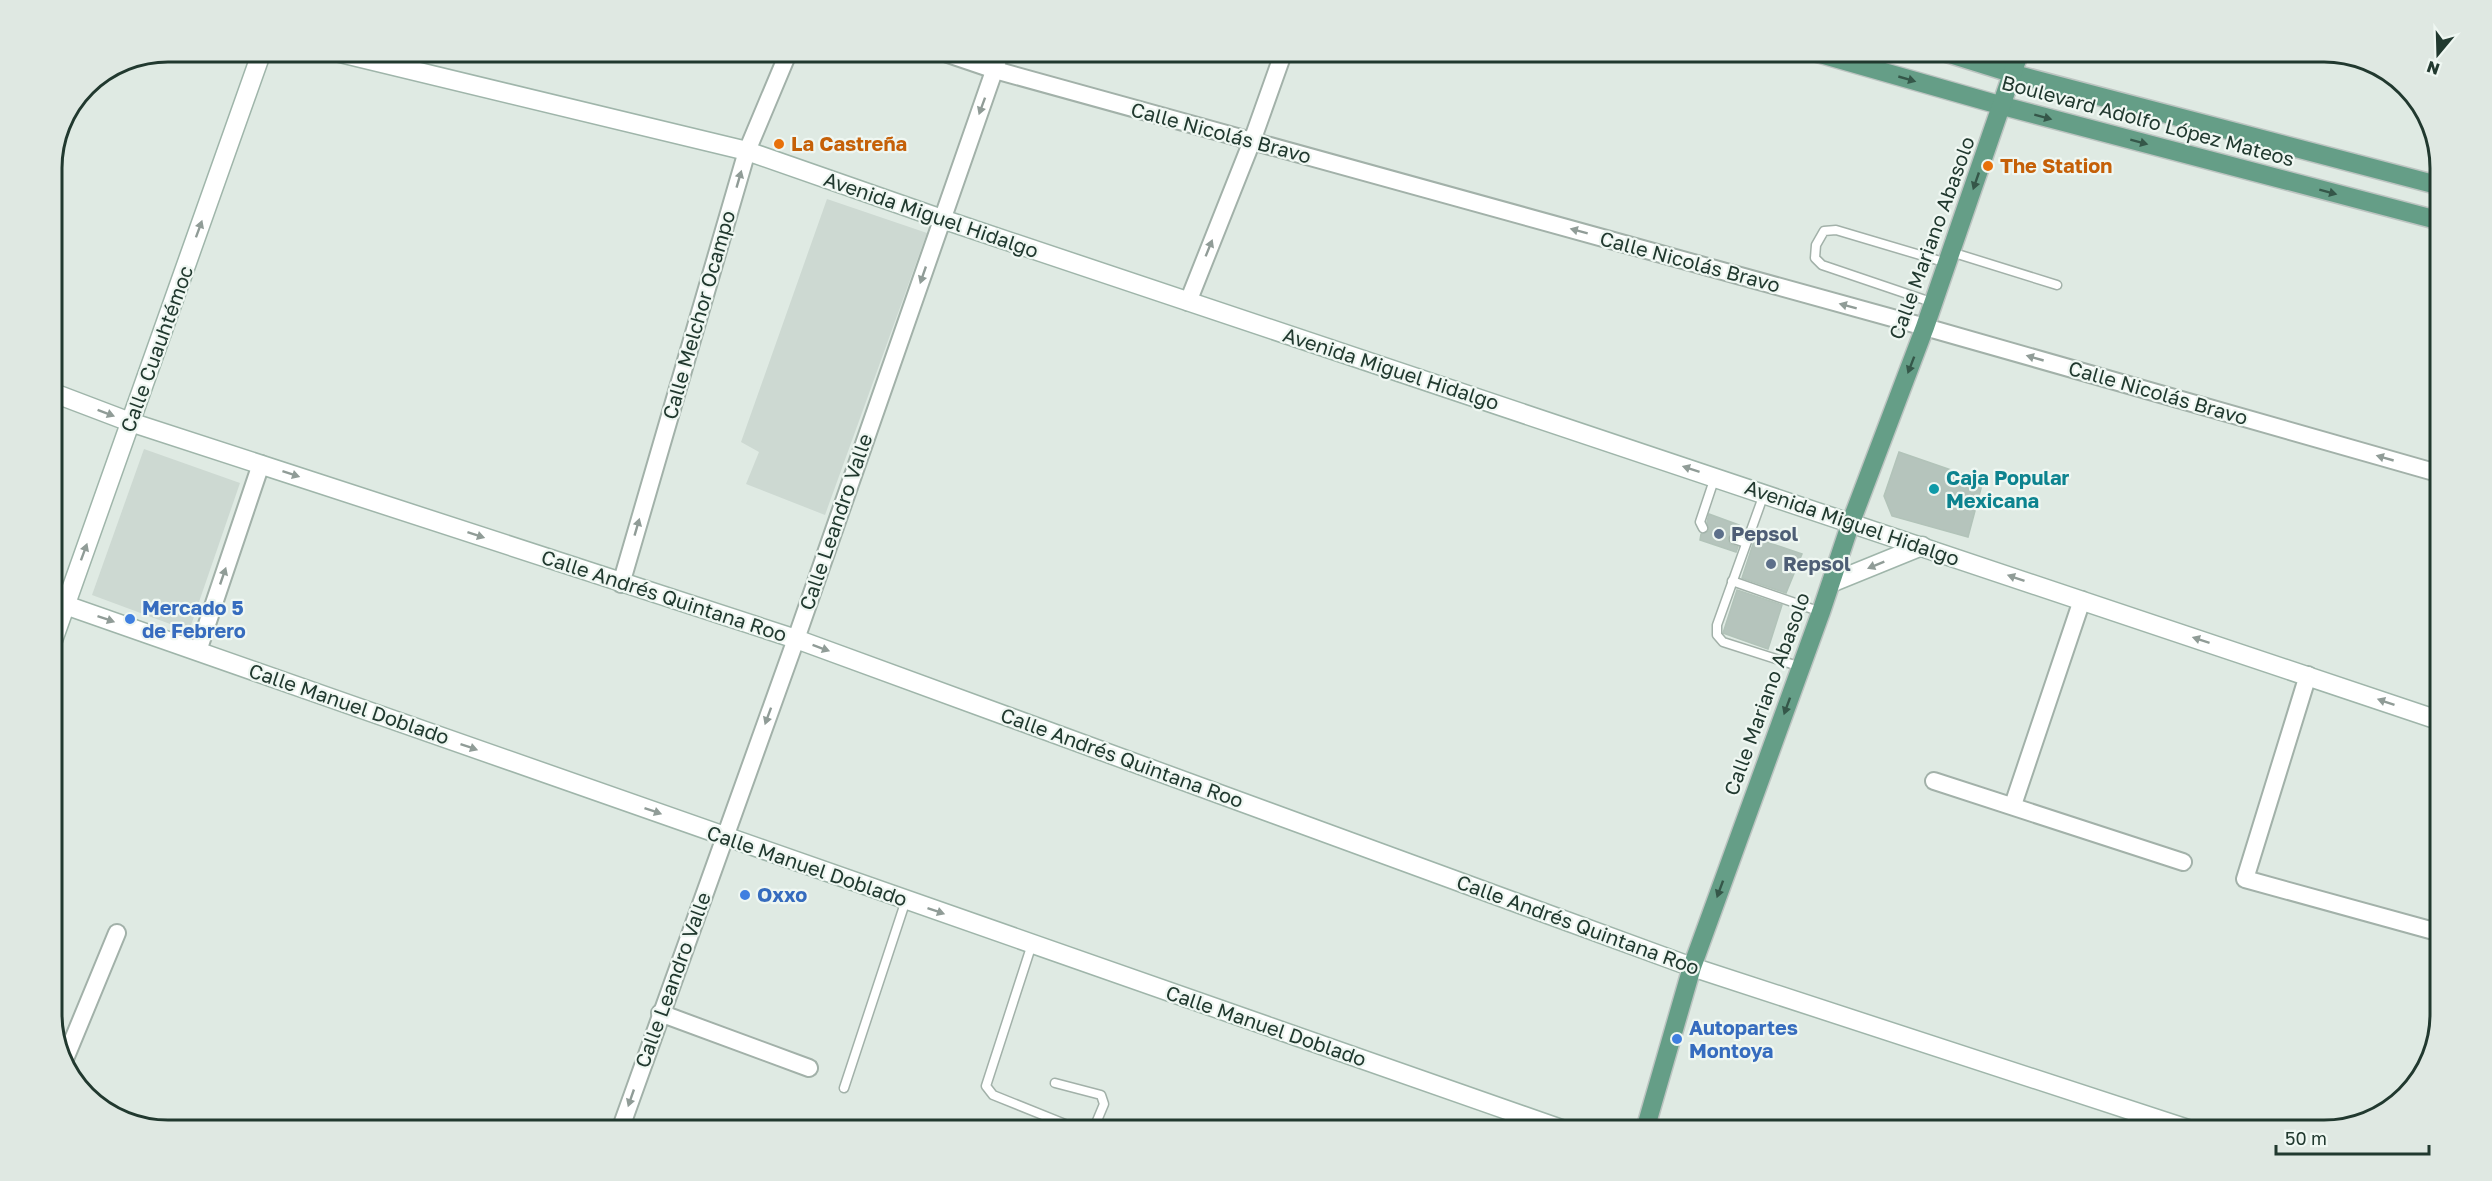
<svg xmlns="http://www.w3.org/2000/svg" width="2492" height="1181" font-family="'Golos Text',sans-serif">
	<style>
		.built { fill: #cdd9d2 }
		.building { fill: #b5c4bc; stroke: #b2c3b9; stroke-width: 1.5 }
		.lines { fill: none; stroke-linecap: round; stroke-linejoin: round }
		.lane-casing { stroke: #a2b1a9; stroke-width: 11 }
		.street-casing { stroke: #a2b1a9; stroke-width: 20 }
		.secondary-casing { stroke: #9fb5aa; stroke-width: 21 }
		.primary-casing { stroke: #bcc4c1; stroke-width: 21 }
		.lane { stroke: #fff; stroke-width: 8 }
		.street { stroke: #fff; stroke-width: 16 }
		.secondary { stroke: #fff; stroke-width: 18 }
		.primary { stroke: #659e87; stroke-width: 18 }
		.oneway { fill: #355749 }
		.oneway2 { fill: #909c97 }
		.food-dot { fill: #e8710a; stroke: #eff7f2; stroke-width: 2 }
		.culture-dot { fill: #0f9aa8; stroke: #eff7f2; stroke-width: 2 }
		.service-dot { fill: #5c6f8a; stroke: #eff7f2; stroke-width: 2 }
		.shop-dot { fill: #3f7fe0; stroke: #eff7f2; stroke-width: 2 }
		.labels { text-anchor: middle; stroke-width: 4.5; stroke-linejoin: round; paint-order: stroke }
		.street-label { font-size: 20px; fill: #21392f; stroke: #eff7f2 }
		.food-label { font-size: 20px; font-weight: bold; fill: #c56008; stroke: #eff7f2; text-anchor: start }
		.culture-label { font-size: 20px; font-weight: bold; fill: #0d838f; stroke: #eff7f2; text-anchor: start }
		.service-label { font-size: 20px; font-weight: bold; fill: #4e5e75; stroke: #eff7f2; text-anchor: start }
		.shop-label { font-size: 20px; font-weight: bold; fill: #366cbe; stroke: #eff7f2; text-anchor: start }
		.rim { fill: none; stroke: #21392f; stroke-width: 3 }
	</style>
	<rect width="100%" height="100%" fill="#dfeae3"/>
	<g class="built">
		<polygon points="827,199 927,233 825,515 746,484 759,452 741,442"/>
		<polygon points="144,449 240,483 189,631 92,595"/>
	</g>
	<g class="building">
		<polygon points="1899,452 1983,481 1968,537 1892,516 1884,496"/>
		<polygon points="1709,514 1739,525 1737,531 1743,533 1742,535 1733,533 1728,538 1730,544 1738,547 1736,552 1700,540 1701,534 1709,531 1707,522"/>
		<polygon points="1755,538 1802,554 1786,593 1742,578"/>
		<polygon points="1737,590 1782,605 1768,649 1723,633"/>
	</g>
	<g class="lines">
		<defs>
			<g id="lane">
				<polyline points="1951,252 2057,285"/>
				<polyline points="1934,303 1822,265 1815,258 1816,245 1824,231 1836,230 1947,263"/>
				<polyline points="1764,494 1717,625 1717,635 1723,642 1801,667"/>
				<polyline points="1703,528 1700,522 1715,477"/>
				<polyline points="1734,539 1746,543"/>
				<polyline points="1732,581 1821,612"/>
				<polyline points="1032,944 986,1086 993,1095 1080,1130"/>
				<polyline points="1055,1083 1101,1095 1104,1104 1094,1128 1085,1130"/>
				<polyline points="844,1088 906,900"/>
			</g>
			<g id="street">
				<polyline points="939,51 995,70 1925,327 2441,474"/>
				<polyline points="1188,302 1252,141 1284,51"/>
				<polyline points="621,584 747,151 789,51"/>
				<polyline points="198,651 261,464"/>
				<polyline points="2308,675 2245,879 2441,933"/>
				<polyline points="1934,781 2183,862"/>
				<polyline points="2013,805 2082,600"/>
				<polyline points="660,1013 809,1068"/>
				<polyline points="65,1059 117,933"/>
				<polyline points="620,1130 796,639 1001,51"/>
			</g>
			<g id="secondary">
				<polyline points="332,51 747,151 942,219 2441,721"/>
				<polyline points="51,392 130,422 796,639 1692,967 2191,1130"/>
				<polyline points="1831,583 1922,546"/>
				<polyline points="51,600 1564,1130"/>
				<polyline points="51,646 262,51"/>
			</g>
			<g id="primary">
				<polyline points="1810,51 2003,106 2441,221"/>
				<polyline points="1940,51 2014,74 2441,186"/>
				<polyline points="1645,1130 1692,967 1821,612 1851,522 1925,327 2020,51"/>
			</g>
		</defs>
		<use href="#lane" class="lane-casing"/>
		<use href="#street" class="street-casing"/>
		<use href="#secondary" class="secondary-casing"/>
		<use href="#primary" class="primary-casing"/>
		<use href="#lane" class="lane"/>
		<use href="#street" class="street"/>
		<use href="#secondary" class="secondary"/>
		<use href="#primary" class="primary"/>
	</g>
	<defs><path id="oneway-solid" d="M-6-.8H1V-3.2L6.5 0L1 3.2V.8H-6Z" transform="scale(1.5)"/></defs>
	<g class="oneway">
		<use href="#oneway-solid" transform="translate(1907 79) rotate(16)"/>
		<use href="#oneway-solid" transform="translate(2043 117) rotate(15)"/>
		<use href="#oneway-solid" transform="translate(2139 142) rotate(15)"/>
		<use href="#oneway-solid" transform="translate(1976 181) rotate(109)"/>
		<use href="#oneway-solid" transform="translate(2328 192) rotate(15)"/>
		<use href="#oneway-solid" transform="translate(1911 365) rotate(111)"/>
		<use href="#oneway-solid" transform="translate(1787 706) rotate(110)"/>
		<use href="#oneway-solid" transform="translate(1720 889) rotate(110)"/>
	</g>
	<g class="oneway2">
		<use href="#oneway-solid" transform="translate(982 106) rotate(110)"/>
		<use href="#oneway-solid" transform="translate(739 179) rotate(-74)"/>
		<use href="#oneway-solid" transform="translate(199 229) rotate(-70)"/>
		<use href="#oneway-solid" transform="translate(1579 231) rotate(-165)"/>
		<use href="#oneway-solid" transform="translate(1209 248) rotate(-68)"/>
		<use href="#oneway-solid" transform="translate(923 275) rotate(109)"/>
		<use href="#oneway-solid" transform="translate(1848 306) rotate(-165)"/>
		<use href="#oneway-solid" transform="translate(2035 358) rotate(-164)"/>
		<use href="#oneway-solid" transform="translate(106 413) rotate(21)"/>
		<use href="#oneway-solid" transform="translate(2385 458) rotate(-164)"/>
		<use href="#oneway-solid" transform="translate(1691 469) rotate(-162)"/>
		<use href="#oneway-solid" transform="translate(291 474) rotate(18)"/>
		<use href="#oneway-solid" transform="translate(637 527) rotate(-74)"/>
		<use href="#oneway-solid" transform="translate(476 535) rotate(18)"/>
		<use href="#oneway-solid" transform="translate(84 552) rotate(-70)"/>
		<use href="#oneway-solid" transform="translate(1876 565) rotate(158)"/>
		<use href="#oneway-solid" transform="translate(223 576) rotate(-71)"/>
		<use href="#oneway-solid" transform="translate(2016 578) rotate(-161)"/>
		<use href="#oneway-solid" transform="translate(106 619) rotate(19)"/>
		<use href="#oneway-solid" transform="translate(2201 640) rotate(-162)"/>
		<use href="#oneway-solid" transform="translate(821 648) rotate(20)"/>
		<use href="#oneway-solid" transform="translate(2386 702) rotate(-161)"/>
		<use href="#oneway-solid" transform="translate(768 716) rotate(110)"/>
		<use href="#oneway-solid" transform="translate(469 747) rotate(19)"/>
		<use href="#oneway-solid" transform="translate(653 811) rotate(19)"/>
		<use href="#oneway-solid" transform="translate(936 911) rotate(19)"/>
		<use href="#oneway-solid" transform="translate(631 1098) rotate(109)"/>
	</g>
	<g class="food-dot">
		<circle cx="779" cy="144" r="6"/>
		<circle cx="1988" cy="166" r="6"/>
	</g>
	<circle class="culture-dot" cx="1934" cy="489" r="6"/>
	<g class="service-dot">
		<circle cx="1719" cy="534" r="6"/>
		<circle cx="1771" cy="564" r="6"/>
	</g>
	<g class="shop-dot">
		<circle cx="130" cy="619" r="6"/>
		<circle cx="745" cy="895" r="6"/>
		<circle cx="1677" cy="1039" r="6"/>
	</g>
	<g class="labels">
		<g class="street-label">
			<text transform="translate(2148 121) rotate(15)" y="7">Boulevard Adolfo López Mateos</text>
			<text transform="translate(1221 133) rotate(15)" y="7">Calle Nicolás Bravo</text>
			<text transform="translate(931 215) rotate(19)" y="7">Avenida Miguel Hidalgo</text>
			<text transform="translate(1932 238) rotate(-70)" y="7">Calle Mariano Abasolo</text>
			<text transform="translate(1690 262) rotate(15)" y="7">Calle Nicolás Bravo</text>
			<text transform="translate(699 315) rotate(-74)" y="7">Calle Melchor Ocampo</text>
			<text transform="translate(157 349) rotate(-70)" y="7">Calle Cuauhtémoc</text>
			<text transform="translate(1391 369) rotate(18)" y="7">Avenida Miguel Hidalgo</text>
			<text transform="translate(2158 393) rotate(16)" y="7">Calle Nicolás Bravo</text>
			<text transform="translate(836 522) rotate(-71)" y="7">Calle Leandro Valle</text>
			<text transform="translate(1852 523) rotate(19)" y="7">Avenida Miguel Hidalgo</text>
			<text transform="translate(664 596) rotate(18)" y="7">Calle Andrés Quintana Roo</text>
			<text transform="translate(1767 694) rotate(-70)" y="7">Calle Mariano Abasolo</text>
			<text transform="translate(349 704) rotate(19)" y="7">Calle Manuel Doblado</text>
			<text transform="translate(1122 758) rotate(20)" y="7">Calle Andrés Quintana Roo</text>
			<text transform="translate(807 866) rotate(19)" y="7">Calle Manuel Doblado</text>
			<text transform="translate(1578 925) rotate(20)" y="7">Calle Andrés Quintana Roo</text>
			<text transform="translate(673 980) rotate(-70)" y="7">Calle Leandro Valle</text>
			<text transform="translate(1266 1026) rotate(19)" y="7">Calle Manuel Doblado</text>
		</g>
		<g class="food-label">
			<text x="791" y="151">La Castreña</text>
			<text x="2000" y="173">The Station</text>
		</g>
		<g class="culture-label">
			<text x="1946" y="485">Caja Popular<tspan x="1946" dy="23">Mexicana</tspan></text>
		</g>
		<g class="service-label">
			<text x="1731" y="541">Pepsol</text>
			<text x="1783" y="571">Repsol</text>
		</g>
		<g class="shop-label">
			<text x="142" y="615">Mercado 5<tspan x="142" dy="23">de Febrero</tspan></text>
			<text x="757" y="902">Oxxo</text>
			<text x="1689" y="1035">Autopartes<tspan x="1689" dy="23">Montoya</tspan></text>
		</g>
	</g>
	<path d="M0 0H2492V1181H0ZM168 62H2324A106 106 0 0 1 2430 168V1014A106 106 0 0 1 2324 1120H168A106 106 0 0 1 62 1014V168A106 106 0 0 1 168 62Z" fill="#dfe8e2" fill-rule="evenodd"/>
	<path class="rim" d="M168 62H2324A106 106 0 0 1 2430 168V1014A106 106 0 0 1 2324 1120H168A106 106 0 0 1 62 1014V168A106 106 0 0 1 168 62Z"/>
	<g transform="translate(2438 54) rotate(199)" stroke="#eff7f2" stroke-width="4.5" paint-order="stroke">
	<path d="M0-4.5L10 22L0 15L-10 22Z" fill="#21392f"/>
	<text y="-9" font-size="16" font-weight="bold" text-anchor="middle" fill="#21392f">N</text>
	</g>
	<path d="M2276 1145v9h153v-9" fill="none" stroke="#21392f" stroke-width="3"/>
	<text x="2285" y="1145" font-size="18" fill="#21392f" stroke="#eff7f2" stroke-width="4.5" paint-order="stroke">50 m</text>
</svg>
